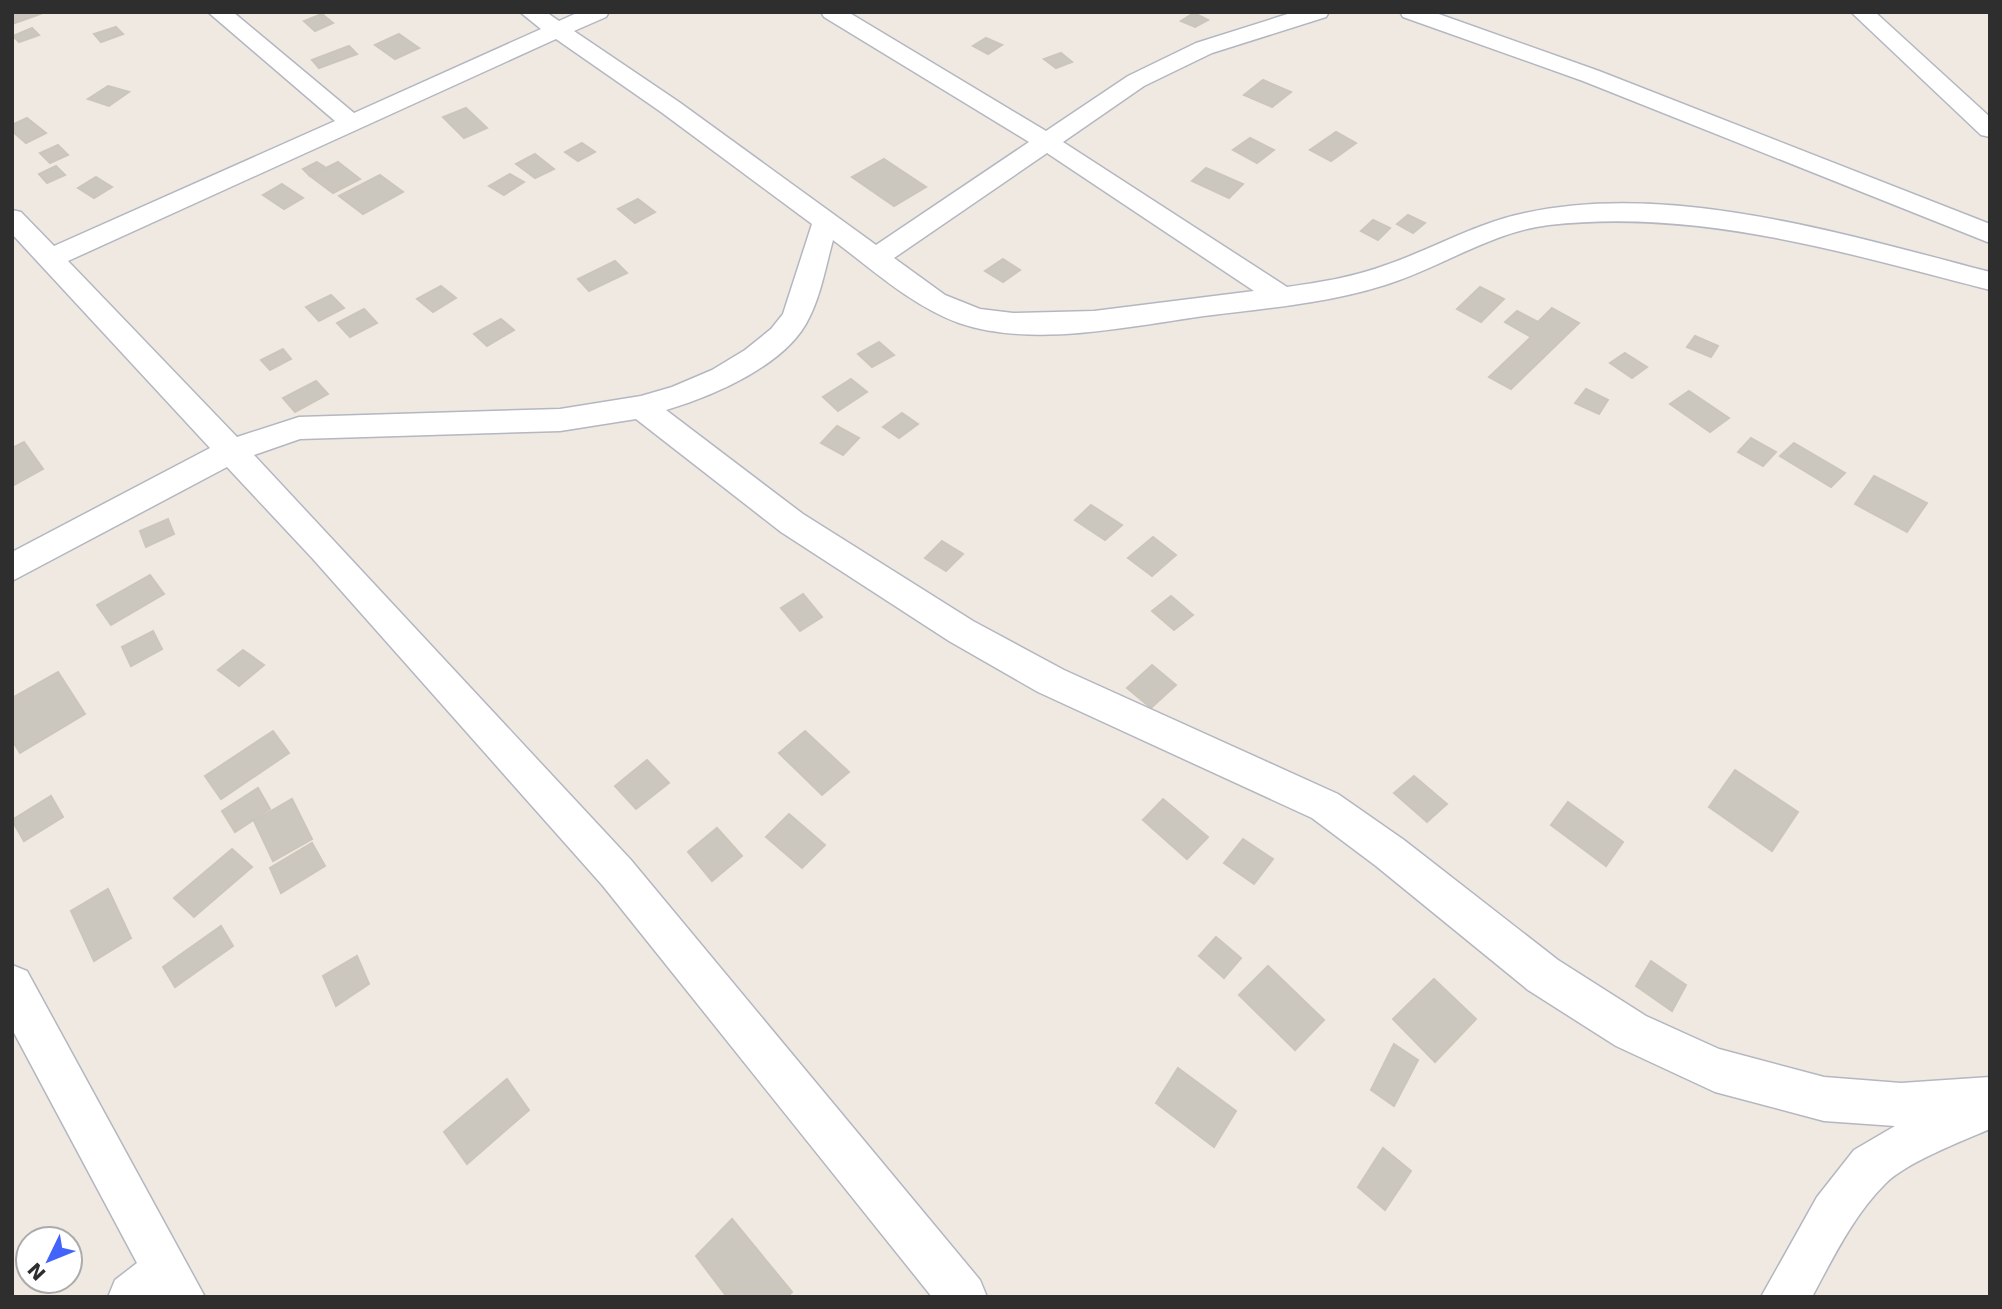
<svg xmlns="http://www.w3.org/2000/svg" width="2002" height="1309" font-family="'DejaVu Sans',sans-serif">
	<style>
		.building { fill: #cbc7bf; stroke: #cbc5ba; stroke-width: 2 }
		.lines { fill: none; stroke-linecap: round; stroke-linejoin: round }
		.minor-casing { stroke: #b4b7c1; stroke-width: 3 }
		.minor { fill: #fff; fill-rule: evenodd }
	</style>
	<rect width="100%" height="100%" fill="#efe9e1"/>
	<g class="building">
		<polygon points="12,12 38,12 40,14 12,24"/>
		<polygon points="1194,13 1208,20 1195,27 1181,21"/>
		<polygon points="322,14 333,23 315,31 304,21"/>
		<polygon points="116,27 123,34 101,42 94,34"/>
		<polygon points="32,28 39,35 19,42 13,36"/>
		<polygon points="399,34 419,48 395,59 375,45"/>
		<polygon points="986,38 1002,45 988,54 973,46"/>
		<polygon points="349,46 357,54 319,68 312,60"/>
		<polygon points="1061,53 1072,62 1056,68 1044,59"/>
		<polygon points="1263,80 1291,92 1272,107 1244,95"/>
		<polygon points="108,86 129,92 109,106 88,99"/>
		<polygon points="466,108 487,128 464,138 443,117"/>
		<polygon points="27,118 46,133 26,143 12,131 12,125"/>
		<polygon points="1336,132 1356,143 1331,161 1310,150"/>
		<polygon points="1250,138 1274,150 1257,163 1233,150"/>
		<polygon points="582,143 595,152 578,161 565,152"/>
		<polygon points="58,145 68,155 50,163 40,153"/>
		<polygon points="535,154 554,169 535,178 516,164"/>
		<polygon points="884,159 926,187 894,206 852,177"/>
		<polygon points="317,162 326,168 310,176 303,169"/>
		<polygon points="338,162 360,179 333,193 310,176"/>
		<polygon points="56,166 65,175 47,183 39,174"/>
		<polygon points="1206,168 1243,184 1229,198 1192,181"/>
		<polygon points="510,174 524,182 504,195 489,186"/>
		<polygon points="380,175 403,192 363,214 339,196"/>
		<polygon points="96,177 112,187 94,198 78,188"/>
		<polygon points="282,184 303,198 284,209 263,195"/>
		<polygon points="638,199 655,212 635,223 618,209"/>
		<polygon points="1408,215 1425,223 1413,233 1397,224"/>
		<polygon points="1373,220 1390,228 1378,240 1361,231"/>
		<polygon points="1003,259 1020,270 1003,282 985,271"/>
		<polygon points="615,261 627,273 589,291 578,279"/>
		<polygon points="441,286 456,298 433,312 417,299"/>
		<polygon points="1480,287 1504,299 1481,322 1457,309"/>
		<polygon points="331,295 344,308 319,321 306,307"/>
		<polygon points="1552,308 1579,323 1511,389 1489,377 1531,337 1505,322 1517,311 1538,322"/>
		<polygon points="364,309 377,323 350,337 337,323"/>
		<polygon points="501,319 514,330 487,346 474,334"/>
		<polygon points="1695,336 1718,346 1711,357 1687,347"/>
		<polygon points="879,342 894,355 872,367 858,354"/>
		<polygon points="283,349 291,359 270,370 261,360"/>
		<polygon points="1625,353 1647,367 1632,378 1610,363"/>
		<polygon points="851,379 867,392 838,411 823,397"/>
		<polygon points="316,381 328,394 295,412 283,398"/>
		<polygon points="1586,389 1608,400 1599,414 1575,403"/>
		<polygon points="1689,391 1729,418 1710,432 1670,404"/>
		<polygon points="902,413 918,424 899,438 883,427"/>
		<polygon points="837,426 859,438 843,455 821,443"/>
		<polygon points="1751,438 1776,452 1763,466 1738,452"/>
		<polygon points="24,442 43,469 12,486 12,448"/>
		<polygon points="1794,443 1845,473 1831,487 1780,456"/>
		<polygon points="1874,476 1927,503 1907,532 1855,504"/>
		<polygon points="1091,505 1122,525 1105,540 1075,520"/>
		<polygon points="168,519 174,534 146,547 140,531"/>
		<polygon points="1153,537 1176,555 1152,576 1128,558"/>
		<polygon points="942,541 963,554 946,571 925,558"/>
		<polygon points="150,575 164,594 111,625 97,605"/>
		<polygon points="803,594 822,617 800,631 781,608"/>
		<polygon points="1171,596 1193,615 1174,630 1152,611"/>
		<polygon points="153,631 162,649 131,666 122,647"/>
		<polygon points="243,650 264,665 239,686 218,670"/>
		<polygon points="1152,665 1176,685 1151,708 1127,688"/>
		<polygon points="58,672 85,714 20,753 12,740 12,698"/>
		<polygon points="273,731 289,753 221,799 205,776"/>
		<polygon points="805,731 849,772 822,795 779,753"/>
		<polygon points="647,760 669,783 636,809 615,786"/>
		<polygon points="1735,770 1798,812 1772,851 1709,807"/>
		<polygon points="1414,776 1447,804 1427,822 1394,793"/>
		<polygon points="258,788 270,809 235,832 222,811"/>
		<polygon points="51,796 63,817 24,841 12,820"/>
		<polygon points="292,799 312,839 273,861 254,821"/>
		<polygon points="1163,799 1208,837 1187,859 1143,820"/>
		<polygon points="1568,802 1623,842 1606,866 1551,825"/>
		<polygon points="789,814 825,845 802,868 766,837"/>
		<polygon points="717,828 742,856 712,881 688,852"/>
		<polygon points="1243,839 1273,859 1254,884 1224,863"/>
		<polygon points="312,843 325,866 281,893 270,868"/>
		<polygon points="232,849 252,867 194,917 174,898"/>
		<polygon points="108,889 131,938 94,961 71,911"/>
		<polygon points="221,926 233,946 175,987 163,967"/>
		<polygon points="1216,937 1241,958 1224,978 1199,956"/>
		<polygon points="357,956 369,984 336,1006 323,976"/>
		<polygon points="1651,961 1686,985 1672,1011 1636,986"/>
		<polygon points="1268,966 1324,1020 1295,1050 1239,995"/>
		<polygon points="1434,979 1476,1019 1435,1062 1393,1019"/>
		<polygon points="1394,1044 1418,1060 1394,1106 1371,1090"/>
		<polygon points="1178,1068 1236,1111 1214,1147 1156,1103"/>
		<polygon points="507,1079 529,1110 467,1164 444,1132"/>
		<polygon points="1383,1148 1411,1171 1385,1210 1358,1187"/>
		<polygon points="732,1219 792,1292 787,1297 727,1297 696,1256"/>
	</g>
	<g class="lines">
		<defs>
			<g id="minor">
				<path d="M 208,12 L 233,12 L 354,113 L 541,29 L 520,12 L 546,12 L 559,21 L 579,12 L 609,12 L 606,17 L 574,31 L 679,102 L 876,245 L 1029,142 L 824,17 L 821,12 L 848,12 L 1046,131 L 1128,76 L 1196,43 L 1294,12 L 1329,12 L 1326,17 L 1212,53 L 1144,86 L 1063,142 L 1287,287 C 1321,282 1354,277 1386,265 C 1433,249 1476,223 1525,213 C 1672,181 1847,235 1990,272 L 1990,290 C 1846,253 1699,208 1549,225 C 1491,232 1440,268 1385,285 C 1328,303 1270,308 1212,315 C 1134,325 1035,349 959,323 C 912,306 873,270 833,240 C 826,265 821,295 809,318 C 787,365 713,396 666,410 L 803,514 L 973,621 L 1064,670 L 1338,794 L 1404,840 L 1558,960 L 1646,1016 L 1719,1049 L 1824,1077 L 1901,1083 L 1990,1077 L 1990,1129 C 1962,1141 1905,1163 1885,1184 C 1853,1216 1833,1258 1812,1297 L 1761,1297 L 1817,1197 L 1854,1150 L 1895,1126 L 1824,1121 L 1715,1092 L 1616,1046 L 1528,990 L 1376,866 L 1312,818 L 1038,692 L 949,641 L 781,532 L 636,419 L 560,431 L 300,439 L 254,455 L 631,860 L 980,1280 L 987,1297 L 932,1297 L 603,886 L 313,559 L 227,467 L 12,581 L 12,552 L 210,448 L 12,234 L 12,210 L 21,212 L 54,246 L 335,121 ZM 556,39 L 661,112 L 812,224 L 783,314 L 771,329 L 745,350 L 712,370 L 672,387 L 641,396 L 560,409 L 299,417 L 237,437 L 68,261 ZM 1047,153 L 1254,291 L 1094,311 L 1013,313 L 980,309 L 945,295 L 894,258 Z"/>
				<polygon points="1400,12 1433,12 1599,71 1990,224 1990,243 1583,81 1403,17"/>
				<polygon points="1851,12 1875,12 1990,117 1990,137 1981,135"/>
				<polygon points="12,965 27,971 205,1297 108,1297 115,1280 137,1263 12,1029"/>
			</g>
		</defs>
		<use href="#minor" class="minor-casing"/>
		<use href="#minor" class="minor"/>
	</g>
	<rect width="2002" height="1309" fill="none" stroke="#2e2e2e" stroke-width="28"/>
	<g transform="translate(49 1260) rotate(227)"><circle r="33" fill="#ffffff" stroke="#ababab" stroke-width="2"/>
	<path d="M0-5L12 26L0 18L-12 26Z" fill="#4264fb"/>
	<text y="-10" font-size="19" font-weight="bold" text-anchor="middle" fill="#2e2e2e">N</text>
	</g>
</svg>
